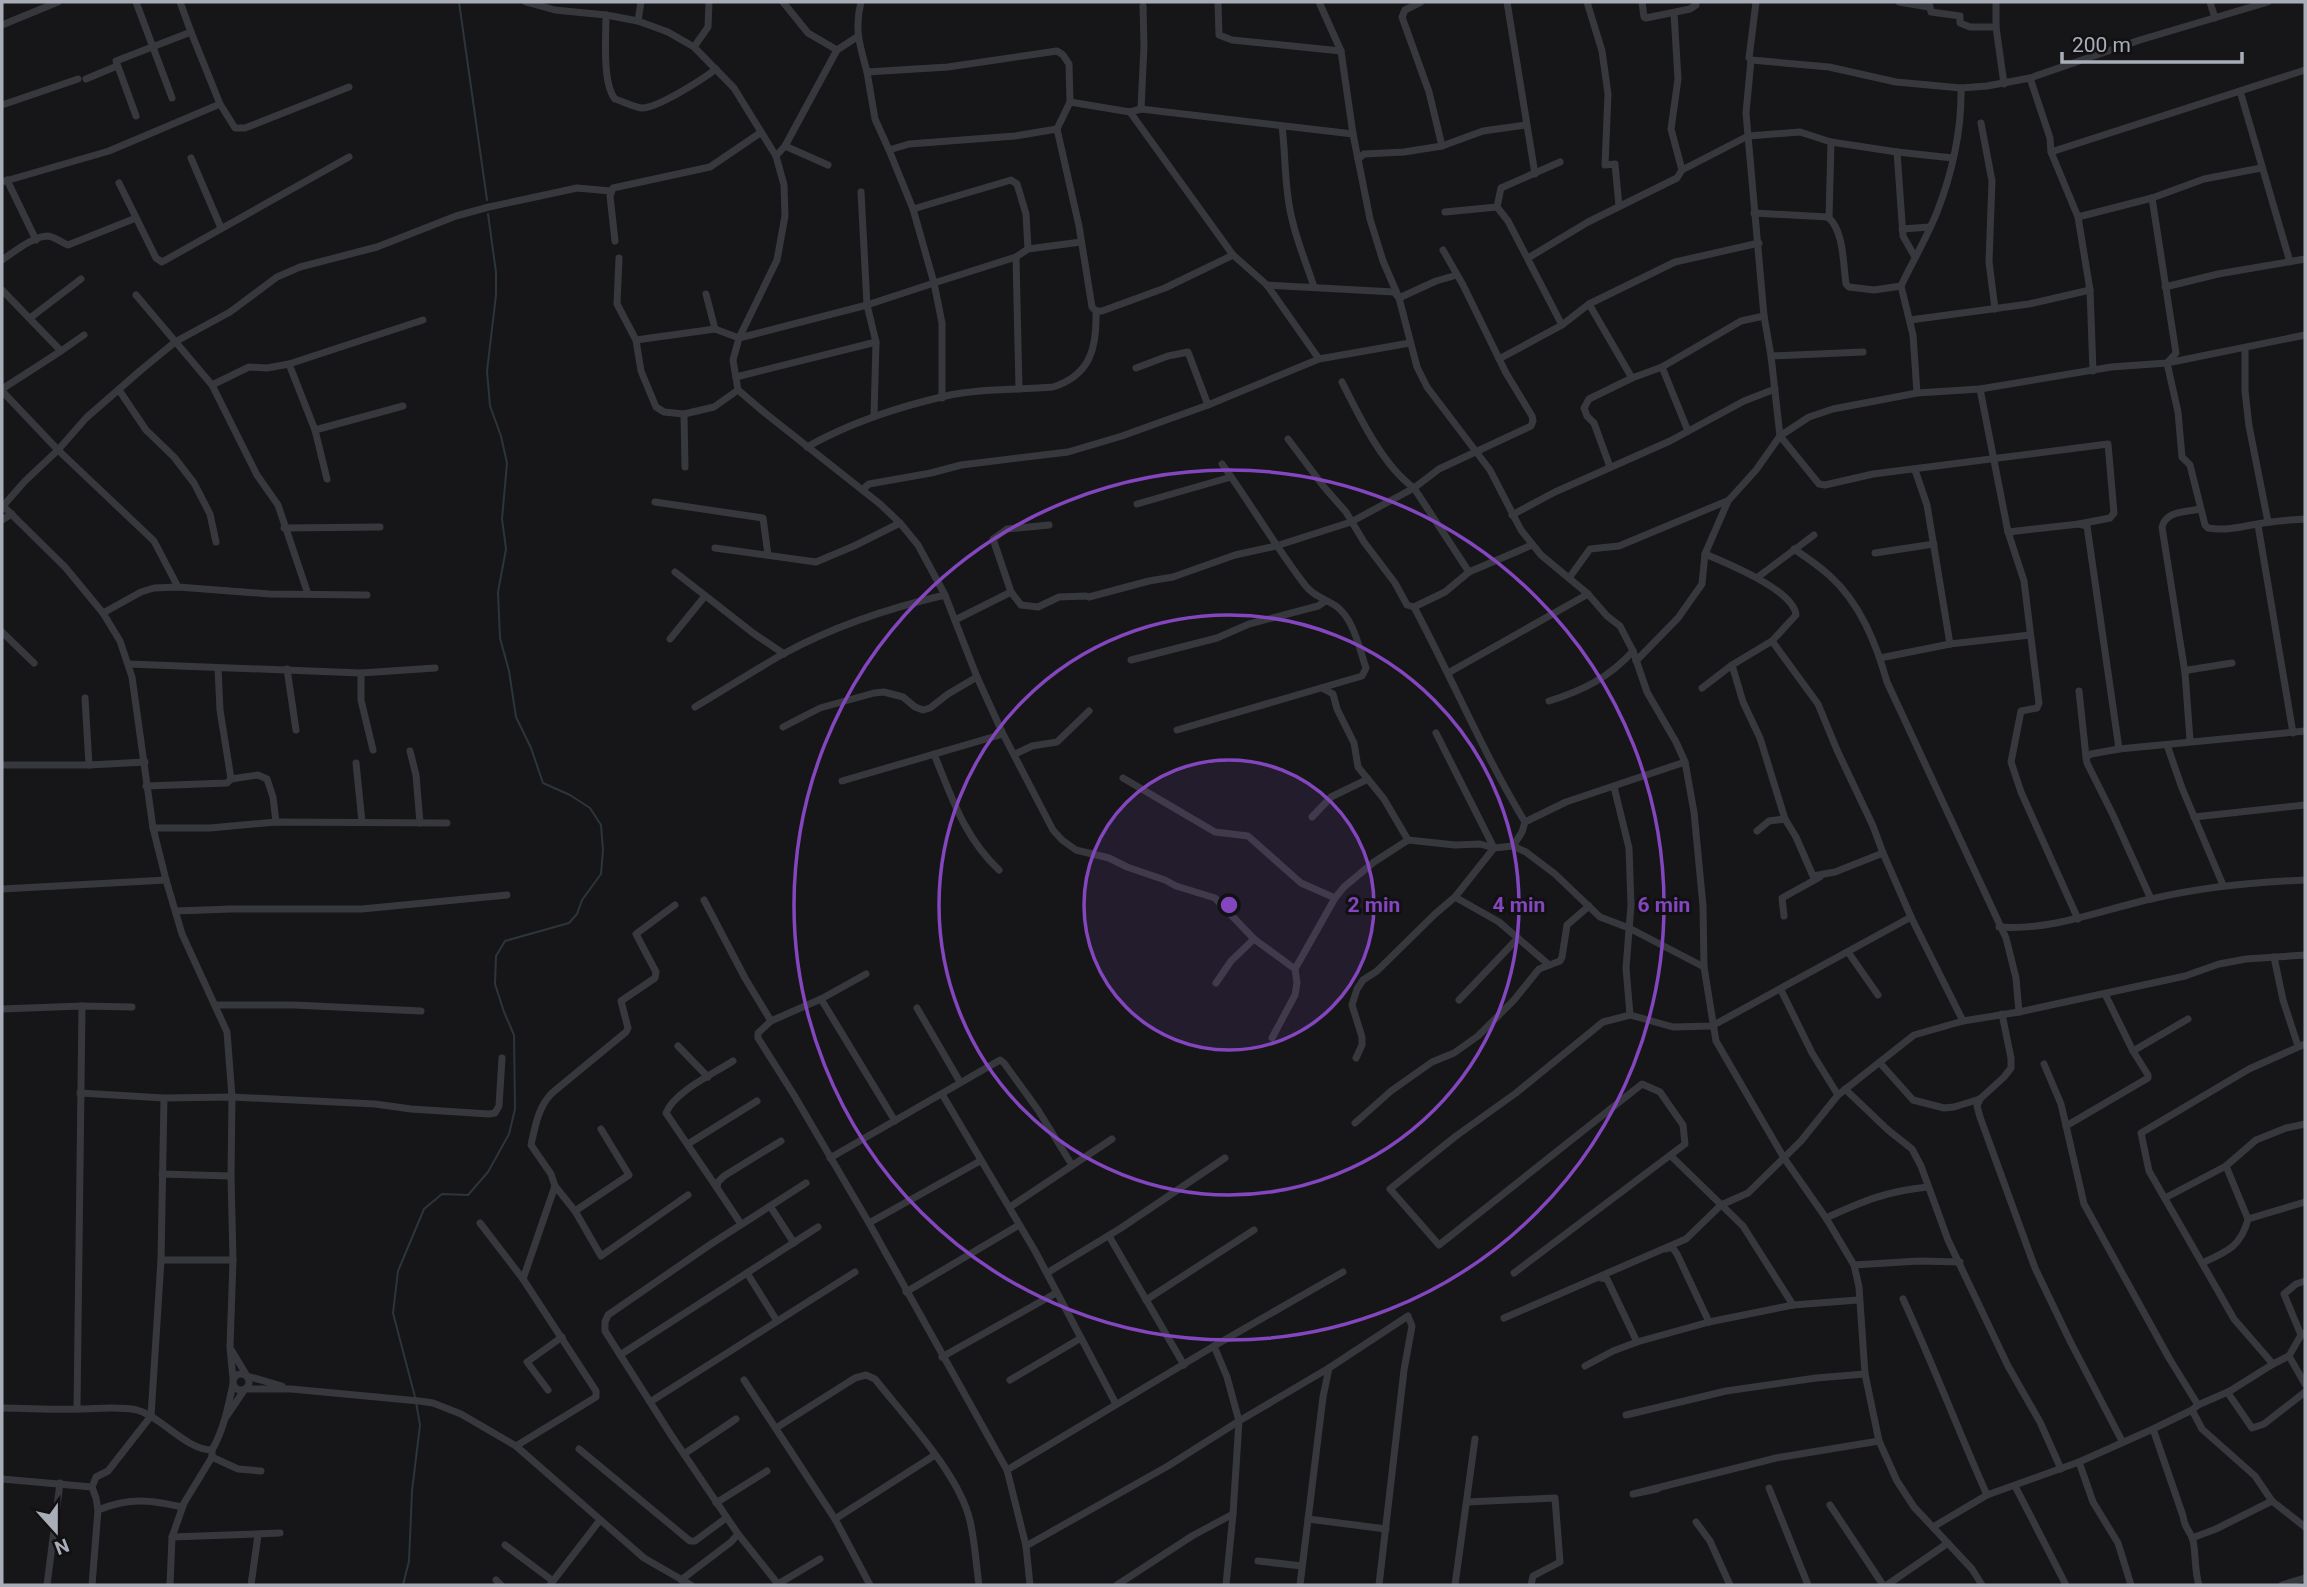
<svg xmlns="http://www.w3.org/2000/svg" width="2307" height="1587" font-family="Roboto,sans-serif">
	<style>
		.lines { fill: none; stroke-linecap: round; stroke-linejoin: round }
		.stream { stroke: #2c353c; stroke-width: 2 }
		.minor { stroke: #37383d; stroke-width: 7 }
		.ring { fill: none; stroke: #8446be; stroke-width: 3.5 }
		.centre { fill: #8446be; stroke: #111113; stroke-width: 3.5 }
		.ring-label { font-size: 21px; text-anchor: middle; font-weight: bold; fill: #8446be; stroke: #111113; stroke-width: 6; stroke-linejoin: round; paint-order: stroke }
	</style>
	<rect width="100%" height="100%" fill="#161618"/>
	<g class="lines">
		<g class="stream">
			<polyline points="459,2 487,200"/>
			<polyline points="415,1397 393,1313 398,1271 424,1209 442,1194 468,1195 488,1172 509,1134 515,1109 514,1035 504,1012 495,984 496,956 505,941 569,923 577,914 582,900 601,874 603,850 601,825 590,808 570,795 543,783 531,748 516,717 509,671 500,638 498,592 506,549 502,519 507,463 501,436 490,406 487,371 496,295 496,272 488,214"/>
			<polyline points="403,1585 409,1561 412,1491 420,1425 416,1402"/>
		</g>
		<g class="minor">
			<polyline points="136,2 172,98"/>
			<polyline points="180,2 191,32"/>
			<polyline points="526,2 555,10 606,15 638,21 668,32 694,47 734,88 776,156 784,185 785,216 777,260 739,338 733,360 738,390 765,413 880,504 900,523 918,545 945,595 977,677 1003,734 1053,830 1062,840 1076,850 1109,858 1127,867 1165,880 1176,886 1215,898 1254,939 1295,969"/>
			<polyline points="783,2 808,33 837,50"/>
			<path d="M 861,2 C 854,29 860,46 867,72 L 948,67 L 1057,51 L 1063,55 L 1069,64 L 1070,102 L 1057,129 L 1079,226 L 1092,307 L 1096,311 L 1102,311 L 1165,288 L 1233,255"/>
			<polyline points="1218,2 1219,35 1232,40 1341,51"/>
			<polyline points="1319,2 1341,51 1353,134 1370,219 1383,261 1399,298 1417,367 1427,387 1490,470 1521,530 1541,555 1588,594 1607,616 1620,626 1633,651 1647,692 1676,742 1685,762 1694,812 1703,906 1704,967 1716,1041 1784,1158 1826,1218 1854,1265 1859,1287 1865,1374 1879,1441 1897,1481 1914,1507 1972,1569 1982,1585"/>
			<polyline points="1421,2 1405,10 1402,17 1429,92 1442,146"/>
			<polyline points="1507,2 1535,174"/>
			<polyline points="1587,2 1602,51 1608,94 1605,165 1615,164 1619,206"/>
			<polyline points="1642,2 1644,17 1646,18 1690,9 1696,5 1695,2"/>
			<polyline points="1756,2 1749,58 1751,60 1746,113 1764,316 1771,356 1780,436 1819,484 1825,485 1873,474 2108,444 2114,513 2110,518 2079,524"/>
			<polyline points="1899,2 1929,7"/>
			<polyline points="1929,2 1931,12 1960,16 1960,23 1970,27 1996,27"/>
			<polyline points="1996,2 1996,27 2004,84"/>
			<polyline points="2210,2 2215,18"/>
			<polyline points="1674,13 1678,79 1671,129 1682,170"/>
			<path d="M 606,15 C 606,36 602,83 615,99 C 624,102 634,107 642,108 C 658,108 703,79 716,69"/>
			<polyline points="638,21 641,2"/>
			<polyline points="2,25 58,2"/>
			<polyline points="694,47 708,27 709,2"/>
			<polyline points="1751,60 1829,67 1896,82 1961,88 1987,86 2030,78 2140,40 2268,2"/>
			<polyline points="867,72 875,119 889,150"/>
			<polyline points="2030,78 2050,138 2051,152 2078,217 2090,290 2093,371"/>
			<polyline points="86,79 117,66"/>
			<polyline points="2240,91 2290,262"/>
			<polyline points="1070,102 1130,112 1141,109 1353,134"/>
			<polyline points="2,105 78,79"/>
			<polyline points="1141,109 1144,46 1143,6"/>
			<polyline points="1130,112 1233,255 1267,285 1319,359"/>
			<polyline points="136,116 116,61 191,32 220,104"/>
			<polyline points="1981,123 1992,181 1989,262 1995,309"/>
			<path d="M 1282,126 C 1286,157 1284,188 1292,219 C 1297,242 1307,265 1314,287"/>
			<polyline points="785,146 828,165"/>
			<polyline points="1897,152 1903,236 1915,257"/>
			<polyline points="2051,152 2305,70"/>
			<polyline points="776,156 785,146 837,50 857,37"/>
			<polyline points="191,158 221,228"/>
			<polyline points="1358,159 1364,154 1404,152 1442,146 1483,131 1526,125"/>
			<polyline points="1560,162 1501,188 1497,207 1508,221 1562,325"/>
			<polyline points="7,180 36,240"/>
			<polyline points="2,182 109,151 220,104 235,128 245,128 349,87"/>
			<polyline points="119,183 156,258 162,262 349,157"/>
			<polyline points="861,192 867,305 876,342 874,416"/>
			<path d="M 2152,198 L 2176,353 L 2167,363 L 2178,412 L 2182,457 L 2190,465 L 2205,525 L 2208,528 C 2229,532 2249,524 2271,522 C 2282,520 2294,520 2305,519"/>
			<polyline points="913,209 1011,180 1017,184 1026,214 1028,249 1081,242"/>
			<polyline points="1445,212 1497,207"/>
			<path d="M 1754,213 L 1828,217 C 1844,231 1843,263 1846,284 L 1849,287 L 1874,290 L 1901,286"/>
			<polyline points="2078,217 2152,198 2204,179 2261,168"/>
			<polyline points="1829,218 1831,142"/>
			<polyline points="1902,229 1930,227"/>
			<polyline points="615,241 610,196 613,188 710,167 760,133"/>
			<polyline points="1016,257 1019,389"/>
			<polyline points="619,258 617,304 636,340 715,329"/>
			<polyline points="1528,258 1588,222 1677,178 1682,170 1748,136 1800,132 1831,142 1897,152 1953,158"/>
			<path d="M 2,260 C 14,252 32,237 47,236 C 54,236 62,243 68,245 L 136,218"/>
			<polyline points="1267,285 1394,292 1399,298 1436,281 1457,275"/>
			<polyline points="2165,287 2218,274 2305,259"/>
			<polyline points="2,290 61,351 2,389"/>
			<polyline points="706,294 715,329 739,338 867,305 934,283 913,209 889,150 909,144 1015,136 1057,129"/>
			<polyline points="136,295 212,385 257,475 278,505 308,594"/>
			<polyline points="1589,304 1632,378 1662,367 1741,321 1764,316"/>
			<polyline points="30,318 81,279"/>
			<polyline points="1910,320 2029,304 2090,290"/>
			<polyline points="636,340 641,371 656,407 664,412 684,414"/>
			<polyline points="2245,348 2245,391 2249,426 2268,522"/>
			<polyline points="61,351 84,335"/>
			<polyline points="1771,356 1863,352"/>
			<polyline points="1499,359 1562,325 1589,304 1675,262 1759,243"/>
			<polyline points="289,364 315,430 327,479"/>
			<polyline points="1662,367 1688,431"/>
			<polyline points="1136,368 1168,356 1188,352 1208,405"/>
			<polyline points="736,377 876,342"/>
			<path d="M 1342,382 C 1359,416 1383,466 1414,488 L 1469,572"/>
			<polyline points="212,385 249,367 267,368 289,364 423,320"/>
			<polyline points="1980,389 2008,532 2024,581 2039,703 2037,708 2021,711 2011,762 2021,792 2078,919"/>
			<polyline points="119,390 146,430 174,457 194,483 210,514 216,542"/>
			<polyline points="2,391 58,450 154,541 178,587"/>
			<path d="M 1917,393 L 1913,335 L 1901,286 C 1913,261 1927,237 1937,212 C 1952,174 1962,129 1961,88"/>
			<polyline points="942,398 942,323 934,283 1016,257 1028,249"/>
			<polyline points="315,430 403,406"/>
			<polyline points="1288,439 1324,487 1346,512 1364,542 1395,583 1407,605 1414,607 1445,592 1469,572 1532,545"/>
			<path d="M 807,447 C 851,422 901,406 950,395 C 983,388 1020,390 1053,387 C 1091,375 1097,347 1096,311"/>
			<polyline points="685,467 684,414 714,407 738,390"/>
			<polyline points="1610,467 1594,423 1587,416 1584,408 1589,399 1632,378"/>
			<polyline points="1915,470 1927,505 1950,644"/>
			<polyline points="863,489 869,484 931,473 961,465 1068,452 1122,436 1208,405 1319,359 1410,343"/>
			<polyline points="655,502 763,518 768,555"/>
			<polyline points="1137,504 1231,477"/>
			<polyline points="2,505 65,567 103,613 120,641 132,677 153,828 166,880 182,934 227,1032 232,1097 231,1176 233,1260 230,1347 233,1379"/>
			<polyline points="3,506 25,481 58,450 86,418 141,370 175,342 230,312 277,277 300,267 377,247 456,216 489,207 577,188 611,191"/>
			<polyline points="1512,515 1555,492 1670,441 1744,401 1775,389"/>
			<polyline points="2,520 12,514"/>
			<polyline points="2258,525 2293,733"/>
			<polyline points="284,528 380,527"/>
			<polyline points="2008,532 2079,524 2087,526 2119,749"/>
			<polyline points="715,548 816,562 854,546 900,523"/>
			<path d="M 1794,549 C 1806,557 1819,566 1830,576 C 1860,603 1876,643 1887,682 L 2006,938 L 2016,978 L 2019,1012"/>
			<polyline points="1875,553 1934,544"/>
			<polyline points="1705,554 1728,501 1756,470 1780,436 1809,417 1833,409 1917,393 1980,389 2111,367 2167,363 2305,335"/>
			<polyline points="675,572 753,633 784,654"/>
			<polyline points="1758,577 1814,535"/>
			<polyline points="1569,578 1590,549 1619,546 1727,501"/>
			<polyline points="1011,592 1021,605 1038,607 1059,597 1086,596 1089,597 1149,581 1173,577 1235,555 1276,546 1351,522 1414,488 1439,469 1531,426 1533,421 1532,416 1506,373 1463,285 1443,250"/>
			<path d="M 1414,607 C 1452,678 1483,753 1525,822"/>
			<polyline points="103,613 141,592 154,588 178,587 270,594 367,595"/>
			<polyline points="955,620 1011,592 993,539 1007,529 1049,525"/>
			<polyline points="2,632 34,663"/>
			<polyline points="670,639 705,596"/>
			<polyline points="1772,641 1818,704 1837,750 1873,826 1883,853 1911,917 1963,1021"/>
			<polyline points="1880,658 1950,644 2030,635"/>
			<polyline points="1131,660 1217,638 1249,624 1318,606 1324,602 1323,600"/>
			<path d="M 1636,661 L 1678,618 L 1702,584 L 1705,554 C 1726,563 1794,590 1796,615 L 1772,641 L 1732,665 L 1702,688"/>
			<polyline points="129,664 361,673 435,668"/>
			<polyline points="1732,665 1743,702 1760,738 1785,819 1796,837 1813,876 1835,872 1883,853"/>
			<polyline points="287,669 296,730"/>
			<polyline points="361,673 361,700 373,750"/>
			<polyline points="1448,673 1588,594"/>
			<path d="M 2185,673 L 2162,527 C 2166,511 2185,512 2200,509"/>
			<polyline points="1322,688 1333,694 1337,709 1354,743 1358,767 1384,799 1408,840"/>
			<polyline points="2079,691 2086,757"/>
			<polyline points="85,698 89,765"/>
			<path d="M 1549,701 C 1582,691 1610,677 1633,651"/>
			<path d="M 695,707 C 724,690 753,671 783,654 C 834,626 889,608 945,595"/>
			<polyline points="783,727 820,708 874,693 884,692 903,697 915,707 923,710 930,708 948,694 977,677"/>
			<path d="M 1177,730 L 1362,676 L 1366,668 C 1359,648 1354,619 1336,606 C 1324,598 1313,596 1305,585 C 1275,546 1251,504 1222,464"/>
			<polyline points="2190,740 2185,673 2188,670 2232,663"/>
			<polyline points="2167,745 2182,788 2223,885"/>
			<polyline points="410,751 416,775 420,823"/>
			<path d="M 934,754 C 952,798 964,837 999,870"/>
			<polyline points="1015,754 1032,746 1057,742 1089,711"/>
			<polyline points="356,763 362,822"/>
			<polyline points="2,765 89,765 145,762"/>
			<polyline points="1123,778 1215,832 1248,836 1301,883 1335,898"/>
			<polyline points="231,779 258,775 267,779 273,797 276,822"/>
			<polyline points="842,781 1003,734"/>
			<polyline points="146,786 227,783 231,779 220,710 218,668"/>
			<polyline points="1614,787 1629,848 1631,905 1626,968 1630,1015"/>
			<polyline points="1312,817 1331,797 1368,779"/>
			<polyline points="2194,817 2305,805"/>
			<polyline points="153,828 210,828 276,822 447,823"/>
			<polyline points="1757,831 1769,821 1785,819"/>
			<polyline points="1513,846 1522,832 1525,822 1566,802 1685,762"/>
			<polyline points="2,889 166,880"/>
			<polyline points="1455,897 1499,922 1548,964"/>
			<polyline points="2151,899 2113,815 2087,763 2086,757 2091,754 2119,749 2305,731"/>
			<polyline points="704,900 745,978 771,1021"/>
			<polyline points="176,911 231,909 362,909 507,895"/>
			<polyline points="1784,916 1782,898 1820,877"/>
			<path d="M 1999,927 C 2052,931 2101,910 2151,899 C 2202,887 2253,882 2305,880"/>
			<polyline points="1848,952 1878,995"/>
			<polyline points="2274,957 2283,1000 2298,1046"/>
			<polyline points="866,974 821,999 771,1021 758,1033 758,1038 794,1095 869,1223 1007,1470 1026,1546 1030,1585"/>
			<polyline points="1216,983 1231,961 1254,939"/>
			<polyline points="1781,990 1812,1053 1838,1095"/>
			<polyline points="821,999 895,1121"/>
			<polyline points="1459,1000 1518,938"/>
			<polyline points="216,1005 294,1005 421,1011"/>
			<polyline points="917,1008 960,1082"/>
			<polyline points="2,1009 82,1006 132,1007"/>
			<polyline points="1272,1038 1295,995 1297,983 1295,969 1335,898 1344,887 1374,862 1408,840 1455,845 1480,844 1494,848 1513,846 1526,852 1555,874 1600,917 1629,928 1704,967"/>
			<polyline points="678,1046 708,1077"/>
			<polyline points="2133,1051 2188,1019"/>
			<polyline points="1356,1058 1362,1045 1362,1037 1352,1005 1357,989 1363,980 1377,971 1435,914 1455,897 1494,848 1436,733"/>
			<polyline points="1880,1063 1913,1100 1944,1108 1954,1107 1980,1099 2004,1077 2011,1068 2011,1058 2002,1014"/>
			<polyline points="2044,1064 2061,1104 2084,1204 2169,1358 2198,1405"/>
			<polyline points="1845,1089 1888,1130 1912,1149 1921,1166 1948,1240 2008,1366 2040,1422 2061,1469"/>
			<polyline points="80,1093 164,1098 232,1097 375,1104 411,1109 489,1114 495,1113 499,1106 502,1058"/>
			<polyline points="942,1094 1035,1251 1116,1404"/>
			<polyline points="1980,1099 1977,1106 1980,1117 2035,1268 2070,1341 2122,1441"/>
			<polyline points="1355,1123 1391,1091 1432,1062 1454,1053 1478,1036 1514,1000 1539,969 1560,961 1562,957 1567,925 1589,906"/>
			<polyline points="2066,1126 2148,1078 2148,1075 2133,1051 2105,994"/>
			<polyline points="688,1144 757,1101"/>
			<polyline points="1671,1156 1743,1226 1793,1305"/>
			<polyline points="830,1158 1000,1060 1004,1063 1038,1110 1072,1165"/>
			<polyline points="2226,1166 2248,1219 2305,1202"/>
			<polyline points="162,1174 231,1176"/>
			<polyline points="555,1186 575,1211 601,1256 688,1195"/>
			<path d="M 717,1188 L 666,1113 C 675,1091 713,1074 733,1061"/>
			<polyline points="2165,1198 2226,1166 2256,1140 2286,1128 2305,1124"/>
			<polyline points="770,1206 794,1243"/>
			<polyline points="1010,1207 1112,1139"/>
			<polyline points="575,1211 629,1175 601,1129"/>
			<path d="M 1826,1218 C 1863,1201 1887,1191 1928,1187"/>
			<polyline points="480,1223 523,1279 596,1391 596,1397 516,1446"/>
			<polyline points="869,1223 980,1161"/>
			<polyline points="741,1224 717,1188 718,1182 724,1176 781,1141"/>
			<polyline points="1109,1236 1184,1365"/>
			<polyline points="1666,1249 1672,1247 1677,1254 1709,1322"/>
			<polyline points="161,1260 233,1260"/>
			<path d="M 2202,1263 C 2226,1252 2241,1247 2248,1219"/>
			<polyline points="1854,1265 1919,1261 1960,1262"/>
			<polyline points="747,1273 777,1321"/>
			<polyline points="1047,1273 1121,1228 1225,1158"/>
			<polyline points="1514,1273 1685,1144 1683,1125 1660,1092 1642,1084 1439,1245 1390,1189 1456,1136 1516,1093 1603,1022 1630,1015 1673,1027 1712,1026 1911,917"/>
			<polyline points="1601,1278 1607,1279 1637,1342"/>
			<path d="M 523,1279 L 555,1186 L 551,1174 L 531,1145 C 535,1127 538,1107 552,1093 L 626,1032 L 628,1028 L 621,1001 L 655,978 L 656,972 L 636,934 L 675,905"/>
			<polyline points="906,1292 1019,1225"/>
			<path d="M 1903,1299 C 1933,1364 1958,1430 1987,1495"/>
			<polyline points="1146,1300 1254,1230"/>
			<polyline points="1504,1318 1686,1239 1721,1205 1748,1193 1801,1141 1838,1095 1914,1035 1963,1021 2019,1012 2185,976 2219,964 2246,959 2305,955"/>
			<polyline points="2301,1335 2284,1294 2296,1284 2305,1281"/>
			<polyline points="1214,1346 1227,1377 1239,1421 1233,1514 1226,1585"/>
			<polyline points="232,1351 247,1376 282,1386"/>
			<polyline points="620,1355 818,1227"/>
			<polyline points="2289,1356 2305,1384"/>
			<polyline points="942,1357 1056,1293"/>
			<polyline points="2273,1364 2234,1319 2202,1263 2149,1171 2141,1133 2249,1069 2305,1044"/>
			<polyline points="1585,1366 1613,1351 1637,1342 1709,1322 1793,1305 1858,1300"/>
			<circle cx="241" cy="1382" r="8"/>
			<polyline points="744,1380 835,1519"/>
			<polyline points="1010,1380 1081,1338"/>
			<polyline points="548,1390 527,1362 562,1337"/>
			<polyline points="2230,1391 2228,1393 2252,1428 2264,1424 2305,1392"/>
			<polyline points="650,1402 855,1272"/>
			<path d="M 2,1408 C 27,1408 52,1410 77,1409 C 97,1409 117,1406 137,1410 C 162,1417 186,1450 212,1450 C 224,1429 228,1407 233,1384"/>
			<polyline points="77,1409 82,1006"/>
			<polyline points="2192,1410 2202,1429 2255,1476 2272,1501 2305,1527"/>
			<polyline points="1626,1415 1726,1391 1816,1378 1865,1374"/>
			<polyline points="226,1417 245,1389 291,1389 419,1401 433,1403 461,1414 516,1446 644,1558 691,1585"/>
			<path d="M 776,1428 L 855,1378 L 866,1375 L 875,1379 C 904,1416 960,1475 970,1521 C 975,1542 976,1564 979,1585"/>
			<path d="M 2153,1429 L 2183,1516 C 2184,1526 2188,1529 2192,1537 C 2196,1546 2194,1571 2199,1585"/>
			<polyline points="579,1449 690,1541 695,1541 726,1518"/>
			<polyline points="684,1454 736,1419"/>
			<polyline points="212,1457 238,1469 261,1471"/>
			<polyline points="2079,1462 2093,1502 2118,1543 2131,1585"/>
			<polyline points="1007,1470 1214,1346 1343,1272"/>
			<polyline points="2,1479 92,1487 96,1477 108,1471 151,1416 161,1260 164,1098"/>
			<polyline points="2015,1486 2066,1585"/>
			<polyline points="92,1487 96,1498 98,1510 92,1585"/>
			<polyline points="1769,1488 1808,1585"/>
			<polyline points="1657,1489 1633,1494 1776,1458 1879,1441"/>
			<polyline points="1467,1502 1555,1498 1560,1562 1533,1576 1531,1585"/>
			<polyline points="716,1503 767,1471"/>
			<polyline points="1830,1505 1883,1585"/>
			<path d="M 98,1510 C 130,1497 150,1500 182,1507"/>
			<polyline points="1308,1519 1386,1529"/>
			<polyline points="1696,1522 1710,1541 1730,1585"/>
			<polyline points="1933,1527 1987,1495 2079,1462 2153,1429 2192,1410 2198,1405 2230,1391 2273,1364 2289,1356 2301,1335 2305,1333"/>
			<polyline points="738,1534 778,1584 820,1559"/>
			<polyline points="172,1537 280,1533"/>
			<polyline points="2192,1538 2216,1529 2272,1501"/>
			<polyline points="505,1545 553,1581"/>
			<polyline points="1026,1546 1168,1466 1239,1421 1329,1368 1408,1316 1412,1326 1404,1370 1379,1585"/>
			<polyline points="1258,1561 1302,1566"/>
			<polyline points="496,1580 501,1585"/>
			<polyline points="681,1580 731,1542 738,1534 671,1435 605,1331 605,1322 608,1315 711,1244 806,1183"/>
			<polyline points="47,1585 60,1483"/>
			<polyline points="170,1585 172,1537 184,1503 212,1457 212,1450"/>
			<polyline points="251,1585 258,1535"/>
			<polyline points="550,1585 600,1520"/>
			<polyline points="870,1585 835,1519 935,1455"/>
			<polyline points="1117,1585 1192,1536 1233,1514"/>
			<polyline points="1300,1585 1323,1397 1329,1368"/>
			<polyline points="1455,1585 1475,1439"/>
			<polyline points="1887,1585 1948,1543"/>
			<polyline points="2282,1585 2305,1578"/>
		</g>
	</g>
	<circle cx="1229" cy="905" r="145" fill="#8446be" fill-opacity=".12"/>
	<g class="ring">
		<circle cx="1229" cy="905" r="145"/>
		<circle cx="1229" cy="905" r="290"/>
		<circle cx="1229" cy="905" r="435"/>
	</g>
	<circle cx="1229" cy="905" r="10" class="centre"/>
	<g class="ring-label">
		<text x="1374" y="912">2 min</text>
		<text x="1519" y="912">4 min</text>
		<text x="1664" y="912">6 min</text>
	</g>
	<rect width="2307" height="1587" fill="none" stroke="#a8adb8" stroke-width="7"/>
	<g transform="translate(56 1531) rotate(159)" stroke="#111113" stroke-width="5" paint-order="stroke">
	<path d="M0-5L12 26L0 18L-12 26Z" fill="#a8adb8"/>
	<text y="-10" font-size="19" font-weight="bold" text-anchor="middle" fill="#a8adb8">N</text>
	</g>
	<path d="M2062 52v10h180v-10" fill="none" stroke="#a8adb8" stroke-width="3.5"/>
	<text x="2072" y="52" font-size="21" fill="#a8adb8" stroke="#111113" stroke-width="5" paint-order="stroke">200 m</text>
</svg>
